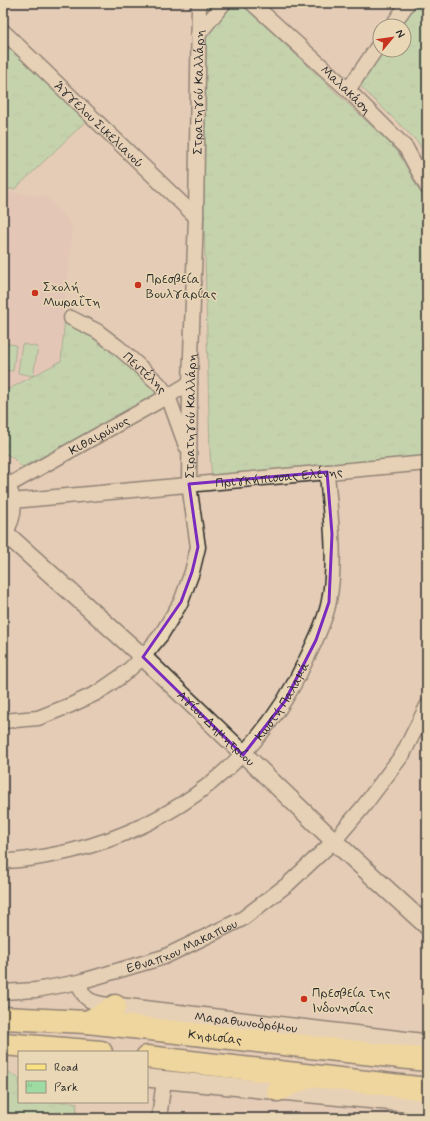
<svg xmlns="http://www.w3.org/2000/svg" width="430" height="1121" font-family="Mynerve,sans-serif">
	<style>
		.built { fill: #e1bfb7 }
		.grass { fill: #9edba2; stroke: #648366 }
		.park { fill: url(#park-tufts); stroke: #648366 }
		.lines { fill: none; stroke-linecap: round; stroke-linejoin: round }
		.minor-casing { stroke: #2b2b2b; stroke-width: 17 }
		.tertiary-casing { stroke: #2b2b2b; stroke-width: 20 }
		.primary-casing { stroke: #2b2b2b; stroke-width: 25 }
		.minor { stroke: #e9d7b5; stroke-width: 14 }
		.tertiary { stroke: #e9d7b5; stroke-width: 17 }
		.primary { stroke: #fae181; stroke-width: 22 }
		.marked { fill: none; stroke: #7b2cbf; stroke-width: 3; stroke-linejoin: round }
		.poi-dot { fill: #c8321e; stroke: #e9d7b5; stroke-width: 1.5 }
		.labels { text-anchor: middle; stroke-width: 3; stroke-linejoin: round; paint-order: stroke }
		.street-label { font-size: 13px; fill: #2b2b2b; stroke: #e9d7b5 }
		.poi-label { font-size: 13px; fill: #2b2b2b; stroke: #e9d7b5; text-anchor: start }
	</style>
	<defs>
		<pattern id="park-tufts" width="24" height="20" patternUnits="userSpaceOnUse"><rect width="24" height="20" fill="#9edba2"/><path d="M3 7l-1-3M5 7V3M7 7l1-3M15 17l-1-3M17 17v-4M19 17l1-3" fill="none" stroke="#88bc8c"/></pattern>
	</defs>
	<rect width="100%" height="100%" fill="#e5ccb6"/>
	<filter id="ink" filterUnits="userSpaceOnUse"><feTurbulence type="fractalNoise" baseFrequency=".025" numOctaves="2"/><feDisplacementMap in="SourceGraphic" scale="8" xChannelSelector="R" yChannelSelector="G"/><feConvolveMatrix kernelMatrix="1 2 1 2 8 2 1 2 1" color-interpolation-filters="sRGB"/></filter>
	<g filter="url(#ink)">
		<polygon class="built" points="3,192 46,197 72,226 60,361 9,389 3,387"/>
		<g class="grass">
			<polygon points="3,343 16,345 13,371 3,370"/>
			<polygon points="22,344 38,347 33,376 18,373"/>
		</g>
		<g class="park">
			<polygon points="205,3 241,3 397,150 427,204 427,459 212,479 210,454 204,217"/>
			<polygon points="413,3 427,3 427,157 417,141 360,86 383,50 404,50 404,26 398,26"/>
			<polygon points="3,42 86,121 15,189 3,189"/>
			<polygon points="65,316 96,331 167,396 22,467 12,457 3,453 3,388 9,389 61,361"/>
			<polygon points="3,1069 19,1078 19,1102 74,1102 77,1103 76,1118 3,1118"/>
		</g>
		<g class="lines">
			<defs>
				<g id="minor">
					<path id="s1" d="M 252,3 L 348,90 L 406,148 L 427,187"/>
					<polyline points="392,26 408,3"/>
					<path id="s2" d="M 3,31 L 196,217"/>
					<polyline points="198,35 224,3"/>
					<polyline points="348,90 380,43"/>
					<path id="s3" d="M 71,318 L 97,331 L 118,347 L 159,384 L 168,396 L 186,446"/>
					<path id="s4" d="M 7,486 L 168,396 L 190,383"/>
					<path id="s5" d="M 12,501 L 427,463"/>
					<path id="s6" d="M 3,721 L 38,718 L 71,705 L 97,693 L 123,675 L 143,657 L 161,635 L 181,602 L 192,572 L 198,547 L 189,484 L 190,383 L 196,217 L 199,3"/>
					<path id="s7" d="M 3,861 C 26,861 49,856 71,851 C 176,825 261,759 306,660 C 314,644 326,619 329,601 C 337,559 330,515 327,472"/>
					<path d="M 79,982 C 83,1004 96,1003 115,1006"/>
					<path id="s8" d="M 3,992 L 36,990 L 79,982 L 164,957 L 242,919 L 288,884 L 334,841 L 363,807 L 403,754 L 427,706"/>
					<polyline points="159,1118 164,1080"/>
				</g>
				<g id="tertiary">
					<path d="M 3,481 C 15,497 15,516 3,533"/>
					<path id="s9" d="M 4,532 L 143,657 L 334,841 L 427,926"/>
					<path id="s10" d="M 115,1006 L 427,1043"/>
					<polyline points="147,1078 427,1105"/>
				</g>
				<g id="primary">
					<path id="s11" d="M 3,1018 L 87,1022 L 427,1060"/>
					<polyline points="87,1022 105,1013 115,1006"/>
					<polyline points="3,1044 101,1052"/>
					<polyline points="147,1057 427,1089"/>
					<polyline points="278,1090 310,1076"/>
				</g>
			</defs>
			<use href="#minor" class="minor-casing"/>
			<use href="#tertiary" class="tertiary-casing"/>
			<use href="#primary" class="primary-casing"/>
			<use href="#minor" class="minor"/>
			<use href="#tertiary" class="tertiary"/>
			<use href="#primary" class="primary"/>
		</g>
	</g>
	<path d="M0 0H430V1121H0ZM 327,472 L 332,534 L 329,602 L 316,640 L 285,701 L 243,755 L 143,657 L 181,602 L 192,572 L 198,547 L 189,484 Z" fill="#e5ccb6" fill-opacity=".55" fill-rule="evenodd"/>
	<path class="marked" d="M 327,472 L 332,534 L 329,602 L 316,640 L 285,701 L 243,755 L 143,657 L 181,602 L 192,572 L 198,547 L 189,484 Z"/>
	<g class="poi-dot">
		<circle cx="138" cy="285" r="4"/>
		<circle cx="35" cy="293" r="4"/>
		<circle cx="304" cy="999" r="4"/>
	</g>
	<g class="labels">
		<g class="street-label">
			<text dy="5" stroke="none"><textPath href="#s1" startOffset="128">Μαλακάση</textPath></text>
			<text dy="5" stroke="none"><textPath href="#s6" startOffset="738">Στρατηγού Καλλάρη</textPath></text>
			<text dy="5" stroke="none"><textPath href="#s2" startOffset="134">Άγγελου Σικελιανού</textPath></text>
			<text dy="5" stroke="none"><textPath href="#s3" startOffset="93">Πεντέλης</textPath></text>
			<text dy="5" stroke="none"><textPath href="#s6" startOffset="414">Στρατηγού Καλλάρη</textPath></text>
			<text dy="5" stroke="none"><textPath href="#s4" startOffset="105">Κιθαιρώνος</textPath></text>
			<text dy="5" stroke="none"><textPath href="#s5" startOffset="268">Πριγκήπισσας Ελένης</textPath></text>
			<text dy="5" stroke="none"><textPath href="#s7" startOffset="335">Κωστή Παλαμά</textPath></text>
			<text dy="5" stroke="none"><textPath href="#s9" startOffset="289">Αγίου Δημητρίου</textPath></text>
			<text dy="5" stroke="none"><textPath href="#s8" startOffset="186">Εθναπχου Μακαπιου</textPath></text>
			<text dy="5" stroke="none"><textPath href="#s10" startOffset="132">Μαραθωνοδρόμου</textPath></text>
			<text dy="5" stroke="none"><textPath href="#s11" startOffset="213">Κηφισίας</textPath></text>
		</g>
		<g class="poi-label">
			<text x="146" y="283">Πρεσβεία<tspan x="146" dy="15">Βουλγαρίας</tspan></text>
			<text x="43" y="291">Σχολή<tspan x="43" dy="15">Μωραΐτη</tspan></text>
			<text x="312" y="997">Πρεσβεία της<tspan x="312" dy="15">Ινδονησίας</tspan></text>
		</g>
	</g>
	<rect width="430" height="1121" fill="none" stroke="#e9d7b5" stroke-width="16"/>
	<rect x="8" y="8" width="414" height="1105" fill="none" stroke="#2b2b2b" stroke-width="1.5" filter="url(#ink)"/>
	<rect x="18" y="1051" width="130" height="52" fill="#e9d7b5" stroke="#9d927e"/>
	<rect x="26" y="1064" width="20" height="6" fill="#fae181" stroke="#9d927e"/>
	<text x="54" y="1071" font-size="12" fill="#2b2b2b">Road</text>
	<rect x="26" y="1081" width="20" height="12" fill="url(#park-tufts)" stroke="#9d927e"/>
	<text x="54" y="1091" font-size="12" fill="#2b2b2b">Park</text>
	<g transform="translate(392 38) rotate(61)"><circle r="19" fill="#e9d7b5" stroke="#9d927e"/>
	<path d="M0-3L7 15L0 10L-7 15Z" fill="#c8321e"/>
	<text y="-6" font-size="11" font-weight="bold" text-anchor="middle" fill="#2b2b2b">N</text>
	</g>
</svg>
